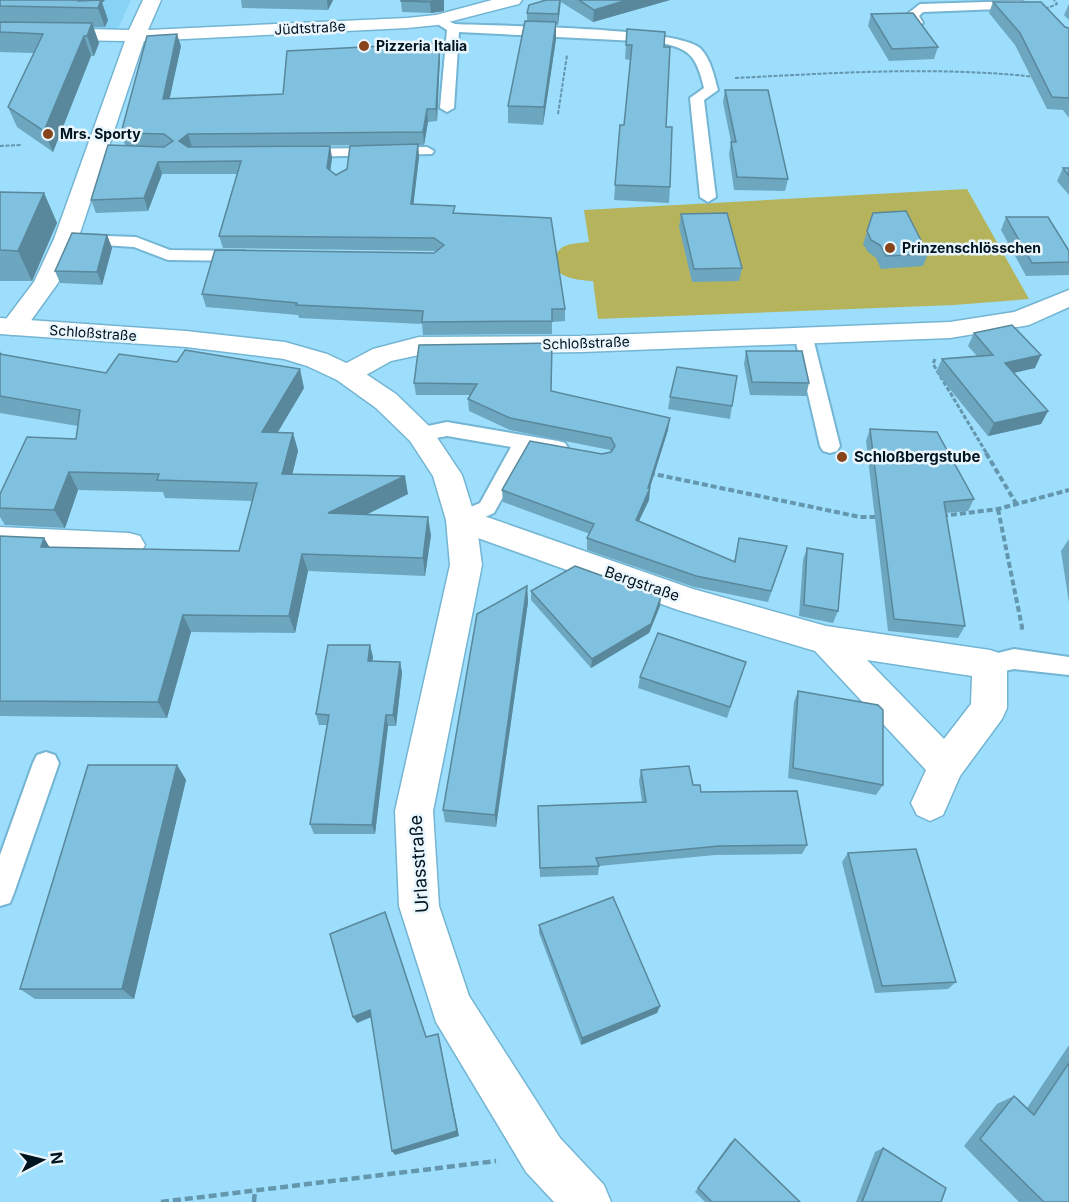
<svg xmlns="http://www.w3.org/2000/svg" width="1069" height="1202" font-family="Inter,sans-serif">
	<style>
		.built { fill: #87d3f5 }
		.green { fill: #b5b45c }
		.lines { fill: none; stroke-linecap: round; stroke-linejoin: round }
		.service-casing { stroke: #73b5d2; stroke-width: 4 }
		.minor-casing { stroke: #73b5d2; stroke-width: 3 }
		.tertiary-casing { stroke: #73b5d2; stroke-width: 3 }
		.path-far3 { stroke: #6496ad; stroke-width: 2; stroke-dasharray: 4 1.5; stroke-linecap: butt }
		.path-far2 { stroke: #6496ad; stroke-width: 3; stroke-dasharray: 4.5 2; stroke-linecap: butt }
		.path-far1 { stroke: #6496ad; stroke-width: 4; stroke-dasharray: 6 3; stroke-linecap: butt }
		.path { stroke: #6496ad; stroke-width: 4.5; stroke-dasharray: 8 4; stroke-linecap: butt }
		.service { fill: #fff; fill-rule: evenodd }
		.minor { fill: #fff; fill-rule: evenodd }
		.tertiary { fill: #fff; fill-rule: evenodd }
		.wall { fill: #6da6bf; fill-rule: evenodd }
		.shaded-wall { fill: #59879b }
		.building { fill: #7fc1de; stroke: #59879b; stroke-width: 1.5 }
		.poi-dot { fill: #874319; stroke: #eaf6fd; stroke-width: 2 }
		.labels { text-anchor: middle; stroke-width: 5; stroke-linejoin: round; paint-order: stroke }
		.far-street-label { font-size: 14px; fill: #00141f; stroke: #eaf6fd }
		.far-poi-label { font-size: 14px; font-weight: bold; fill: #00141f; stroke: #eaf6fd; text-anchor: start }
		.poi-label { font-size: 15px; font-weight: bold; fill: #00141f; stroke: #eaf6fd; text-anchor: start }
		.street-label { font-size: 15px; fill: #00141f; stroke: #eaf6fd }
		.near-street-label { font-size: 18px; fill: #00141f; stroke: #eaf6fd }
	</style>
	<rect width="100%" height="100%" fill="#9cdefc"/>
	<polygon class="built" points="0,0 131,0 116,33 0,27"/>
	<path class="green" d="M 967,189 L 1029,299 L 954,305 L 598,319 L 593,281 C 579,280 548,278 556,256 C 557,252 560,248 565,246 C 572,243 581,243 589,242 L 584,210 Z"/>
	<g class="lines">
		<defs>
			<g id="service">
				<polygon points="1021,1 1027,5 1025,8 923,12 919,16 923,23 917,27 913,26 906,15 920,4"/>
				<path d="M 437,16 L 455,24 C 497,26 677,27 700,48 C 711,59 714,76 718,90 L 704,100 L 716,197 L 708,202 L 700,197 L 690,98 L 704,88 C 696,55 690,48 656,42 L 459,32 L 454,108 L 447,112 L 440,108 L 447,30 L 431,20 Z"/>
				<polygon points="427,147 434,151 432,154 301,157 294,153 301,149"/>
				<polygon points="79,235 136,237 170,250 245,251 253,256 245,261 168,260 134,247 73,243 71,240 73,237"/>
				<polygon points="803,328 809,330 812,334 840,446 837,451 830,453 823,451 820,446 794,334 797,330"/>
				<polygon points="447,422 558,441 565,443 568,448 565,453 558,455 529,450 494,513 461,528 454,526 450,520 454,514 480,503 511,447 447,436 420,441 413,439 410,434 413,429"/>
				<polygon points="1014,649 1069,657 1069,675 1014,669 990,674 982,671 978,664 982,657"/>
				<polygon points="46,752 55,755 59,763 14,893 10,903 0,906 0,855 33,763 37,755"/>
			</g>
			<g id="minor">
				<polygon points="143,0 161,0 148,30 407,18 436,15 492,0 522,0 519,4 437,25 407,28 144,41 78,239 58,283 22,333 13,335 4,333 0,327 34,282 54,239 125,41 0,39 0,27 129,30"/>
				<polygon points="1069,290 1069,307 1029,325 950,338 581,352 419,355 391,361 357,380 347,383 337,380 333,374 337,368 373,349 419,337 581,336 950,322 1014,312"/>
				<path d="M 461,508 L 693,589 L 826,626 L 990,650 L 1002,654 L 1007,664 L 1007,708 L 1002,719 L 960,776 L 943,815 L 930,821 L 917,815 L 911,803 L 926,770 L 815,651 L 678,610 L 450,528 L 446,520 L 450,512 ZM 867,660 L 972,676 L 971,704 L 944,739 Z"/>
				<polygon points="0,527 129,533 140,536 145,545 140,554 129,557 0,551"/>
			</g>
			<polygon id="tertiary" points="0,318 186,331 285,342 327,354 357,368 396,394 430,427 462,475 476,520 482,565 433,811 439,906 469,996 560,1138 604,1185 611,1202 554,1202 526,1172 436,1022 399,906 395,811 450,565 446,520 433,476 410,441 376,408 337,380 307,366 284,359 186,347 0,334"/>
		</defs>
		<use href="#service" class="service-casing"/>
		<use href="#minor" class="minor-casing"/>
		<use href="#tertiary" class="tertiary-casing"/>
		<g class="path-far3">
			<polyline points="1045,9 1057,4 1054,0"/>
			<path d="M 735,78 C 836,73 935,66 1036,77"/>
			<polyline points="558,114 567,55"/>
			<polyline points="0,146 22,145"/>
		</g>
		<polyline class="path-far2" points="935,359 933,364 987,454"/>
		<g class="path-far1">
			<polyline points="986,453 1017,505"/>
			<polyline points="649,473 860,517 877,517"/>
			<polyline points="998,509 1022,627 1021,632"/>
			<polyline points="942,516 998,509 1069,490"/>
		</g>
		<g class="path">
			<polyline points="161,1202 496,1161"/>
			<polyline points="254,1202 255,1190"/>
		</g>
		<use href="#service" class="service"/>
		<use href="#minor" class="minor"/>
		<use href="#tertiary" class="tertiary"/>
	</g>
	<g class="wall">
		<polygon points="0,0 102,2 108,20 105,27 93,27 99,43 94,56 91,56 53,152 17,127 8,107 34,53 0,52"/>
		<polygon points="241,0 333,0 328,10 242,8"/>
		<polygon points="401,0 444,0 444,11 431,13 402,12"/>
		<polygon points="546,0 670,0 593,22 561,2 558,25 556,25 556,39 543,125 508,123 508,106 527,21 527,13"/>
		<polygon points="993,2 1069,28 1069,118 1063,110 1047,109 1015,45 989,13"/>
		<polygon points="1069,4 1069,20 1064,15"/>
		<polygon points="871,14 938,47 934,59 889,61 868,26"/>
		<polygon points="627,29 664,47 666,127 670,187 669,203 614,200 620,125 624,125 630,60 625,59"/>
		<path d="M 440,43 L 440,55 L 437,121 L 428,122 L 424,145 L 418,145 L 419,157 L 413,205 L 455,213 L 565,309 L 565,321 L 552,322 L 552,334 L 423,335 L 422,324 L 299,318 L 298,315 L 206,307 L 202,294 L 434,253 L 436,251 L 223,248 L 219,236 L 237,174 L 162,174 L 148,211 L 96,213 L 91,200 L 125,145 L 121,133 L 181,46 L 169,99 L 283,94 ZM 378,145 L 347,169 L 336,175 L 330,171 L 332,158 L 330,146 L 192,147 Z"/>
		<polygon points="725,90 788,179 785,191 734,190 729,154 731,142 723,102"/>
		<polygon points="1063,168 1069,168 1069,195 1057,181"/>
		<polygon points="0,192 44,193 57,223 32,281 0,281"/>
		<polygon points="873,213 928,254 923,266 881,269 876,258 868,252 863,244"/>
		<polygon points="681,214 742,268 739,281 692,282 679,227"/>
		<polygon points="1006,217 1069,251 1069,275 1026,276 1001,230"/>
		<polygon points="107,235 112,248 102,285 60,283 55,271"/>
		<polygon points="974,333 1035,368 1014,373 1048,411 1041,424 988,436 936,372 942,359 977,356 968,346"/>
		<polygon points="419,345 668,430 650,488 649,500 639,521 734,562 739,538 787,546 768,602 694,587 587,550 587,538 590,534 503,502 502,490 611,452 610,450 510,430 469,411 468,399 470,395 416,395 414,383"/>
		<polygon points="0,351 2,354 106,373 304,388 278,432 293,433 298,451 292,474 408,494 366,515 431,535 425,576 308,571 295,633 191,632 167,718 0,716 0,536 44,538 49,547 239,551 252,501 165,498 163,492 78,490 65,528 5,525 0,517 0,494 76,439 78,426 0,413"/>
		<polygon points="746,351 809,383 806,396 750,395 744,364"/>
		<polygon points="670,397 732,406 730,419 668,409"/>
		<polygon points="870,429 974,499 968,511 946,513 965,626 958,638 888,631 866,441"/>
		<polygon points="1069,539 1069,603 1061,551"/>
		<polygon points="807,548 838,611 833,623 799,616 803,560"/>
		<polygon points="527,586 528,602 496,827 445,822 443,810"/>
		<polygon points="531,591 660,606 649,633 591,668 531,600"/>
		<polygon points="373,657 372,661 400,662 402,673 396,726 388,726 375,834 314,834 310,824 327,725 319,725 316,714"/>
		<polygon points="742,674 727,718 638,688 640,677"/>
		<polygon points="798,691 883,785 876,795 788,778 794,702"/>
		<polygon points="177,765 186,780 134,999 35,999 20,989"/>
		<polygon points="641,770 693,785 701,792 807,845 802,854 715,855 599,866 598,875 540,877 538,806 642,802 639,781"/>
		<polygon points="848,853 956,982 948,989 875,993 842,862"/>
		<polygon points="539,925 660,1006 657,1013 581,1045 539,933"/>
		<polygon points="1069,1045 1069,1202 1019,1202 964,1146 997,1104 1014,1096 1027,1108"/>
		<polygon points="735,1139 800,1202 705,1202 695,1192 730,1143"/>
		<polygon points="883,1148 941,1202 856,1202 875,1152"/>
	</g>
	<g class="shaded-wall">
		<polygon points="78,0 105,0 102,3 108,20 105,27 98,8 80,7"/>
		<polygon points="327,0 333,0 328,10"/>
		<polygon points="439,0 444,0 444,11 431,13 430,2"/>
		<polygon points="560,0 560,7 558,25 558,14"/>
		<polygon points="627,0 670,0 593,22 594,10"/>
		<polygon points="556,22 556,39 543,125 544,107"/>
		<polygon points="92,23 99,43 94,56 87,36"/>
		<polygon points="177,34 181,46 167,111 163,99"/>
		<polygon points="84,36 91,56 53,152 44,131"/>
		<polygon points="440,43 440,55 437,121 436,109"/>
		<polygon points="427,109 428,122 424,145 423,132"/>
		<polygon points="188,134 192,147 183,154 179,141"/>
		<polygon points="418,144 419,157 412,217 411,204"/>
		<polygon points="330,146 332,158 329,181 327,168"/>
		<polygon points="158,162 162,174 148,211 144,198"/>
		<polygon points="44,193 57,223 32,281 18,251"/>
		<polygon points="107,235 112,248 102,285 97,272"/>
		<polygon points="1041,355 1035,368 999,376 1005,363"/>
		<polygon points="300,369 304,388 267,450 262,432"/>
		<polygon points="1048,411 1041,424 988,436 994,423"/>
		<polygon points="670,418 668,430 649,490 650,488 649,500 634,531 636,520 648,488"/>
		<polygon points="293,433 298,451 288,492 282,474"/>
		<polygon points="69,472 78,490 65,528 54,510"/>
		<polygon points="405,476 408,494 333,531 328,513"/>
		<polygon points="428,517 431,535 425,576 423,558"/>
		<polygon points="44,538 55,556 41,547"/>
		<polygon points="302,554 308,571 295,633 289,616"/>
		<polygon points="527,586 528,602 496,827 495,815"/>
		<polygon points="661,597 660,606 649,633 591,668 592,659"/>
		<polygon points="183,615 191,632 167,718 158,702"/>
		<polygon points="370,645 373,657 371,672 368,661"/>
		<polygon points="400,662 402,673 396,726 393,715"/>
		<polygon points="386,715 388,726 375,834 372,825"/>
		<polygon points="177,765 186,780 134,999 122,989"/>
		<polygon points="660,1006 657,1013 581,1045 582,1038"/>
		<polygon points="370,1010 374,1016 357,1023 353,1017"/>
		<polygon points="438,1034 459,1136 395,1155 392,1151"/>
	</g>
	<g class="building">
		<polygon points="0,0 78,0 78,1 101,0 98,8 0,6"/>
		<polygon points="401,0 439,0 430,2 401,1"/>
		<polygon points="546,0 560,0 558,14 527,13 529,5"/>
		<polygon points="579,0 627,0 594,10"/>
		<polygon points="993,2 1041,2 1065,27 1069,28 1069,98 1052,97 1020,33"/>
		<polygon points="913,13 938,47 892,49 871,14"/>
		<polygon points="525,21 556,22 544,107 508,106"/>
		<polygon points="0,22 92,23 87,36 84,36 44,131 8,107 43,34 0,32"/>
		<polygon points="627,29 665,32 664,47 670,47 666,127 672,127 670,187 615,185 620,125 624,125 632,45 626,45"/>
		<polygon points="177,34 163,99 283,94 287,51 440,43 436,109 427,109 423,132 188,134 179,141 188,147 330,146 327,168 336,175 347,169 350,146 418,144 411,204 455,206 453,213 551,218 565,309 552,309 552,321 422,322 423,311 296,305 297,303 202,294 215,250 434,253 444,245 434,238 219,236 241,161 158,162 144,198 91,200 108,145 164,147 173,141 164,134 121,133 147,36"/>
		<polygon points="725,90 768,90 788,179 737,177 731,142 736,142"/>
		<polygon points="1063,168 1069,168 1069,176"/>
		<polygon points="0,192 44,193 18,251 0,250"/>
		<polygon points="906,211 928,254 886,256 880,245 871,240 867,231 873,213"/>
		<polygon points="727,213 742,268 694,269 681,214"/>
		<polygon points="1006,217 1048,217 1069,251 1069,262 1032,263"/>
		<polygon points="72,233 107,235 97,272 55,271"/>
		<polygon points="1012,325 1041,355 1005,363 1048,411 994,423 942,359 993,355 974,333"/>
		<polygon points="552,343 551,391 670,418 648,488 650,488 636,520 735,562 739,538 787,546 771,591 696,576 587,538 594,524 502,490 530,441 602,454 611,452 615,446 611,438 510,418 468,399 477,384 414,383 419,345"/>
		<polygon points="185,350 300,369 262,432 293,433 282,474 405,476 328,513 428,517 423,558 302,554 289,616 183,615 158,702 0,701 0,536 44,538 41,547 239,551 257,483 157,480 159,474 69,472 54,510 0,508 0,494 27,437 76,439 80,410 0,396 0,354 106,373 119,354 177,362"/>
		<polygon points="746,351 802,351 809,383 752,382"/>
		<polygon points="677,367 737,376 732,406 670,397"/>
		<polygon points="870,429 937,432 974,499 944,502 965,626 894,619"/>
		<polygon points="807,548 843,554 838,611 804,605"/>
		<polygon points="575,566 661,597 651,624 592,659 531,591"/>
		<polygon points="527,586 495,815 443,810 477,614"/>
		<polygon points="658,633 746,662 730,707 640,677"/>
		<polygon points="328,645 370,645 368,661 400,662 393,715 386,715 372,825 310,824 329,715 316,714"/>
		<polygon points="798,691 878,705 883,710 883,785 793,768"/>
		<polygon points="88,765 177,765 122,989 20,989"/>
		<polygon points="689,766 693,785 700,785 701,792 797,791 807,845 719,846 596,858 599,866 540,868 538,806 646,802 641,770"/>
		<polygon points="916,849 956,982 882,986 848,853"/>
		<polygon points="613,897 660,1006 582,1038 539,925"/>
		<polygon points="385,912 426,1037 438,1034 457,1131 392,1151 370,1010 353,1017 330,934"/>
		<polygon points="1069,1063 1069,1202 1044,1202 980,1139 1014,1096 1034,1115"/>
		<polygon points="735,1139 800,1202 712,1202 698,1188"/>
		<polygon points="883,1148 946,1188 941,1202 862,1202"/>
	</g>
	<g class="poi-dot">
		<circle cx="364" cy="46" r="6"/>
		<circle cx="48" cy="134" r="6"/>
		<circle cx="890" cy="248" r="6"/>
		<circle cx="842" cy="457" r="6"/>
	</g>
	<g class="labels">
		<g class="far-street-label">
			<text transform="translate(310 28) rotate(-3)" y="5">Jüdtstraße</text>
			<text transform="translate(93 333) rotate(4)" y="5">Schloßstraße</text>
			<text transform="translate(586 343) rotate(-2)" y="5">Schloßstraße</text>
		</g>
		<g class="far-poi-label">
			<text x="376" y="51">Pizzeria Italia</text>
			<text x="60" y="139">Mrs. Sporty</text>
			<text x="902" y="253">Prinzenschlösschen</text>
		</g>
		<g class="poi-label">
			<text x="854" y="462">Schloßbergstube</text>
		</g>
		<g class="street-label">
			<text transform="translate(642 584) rotate(19)" y="5">Bergstraße</text>
		</g>
		<g class="near-street-label">
			<text transform="translate(419 864) rotate(-94)" y="6">Urlasstraße</text>
		</g>
	</g>
	<g transform="translate(42 1160) rotate(83)" stroke="#eaf6fd" stroke-width="4.5" paint-order="stroke">
	<path d="M0-4.5L10 22L0 15L-10 22Z" fill="#00141f"/>
	<text y="-9" font-size="16" font-weight="bold" text-anchor="middle" fill="#00141f">N</text>
	</g>
</svg>
